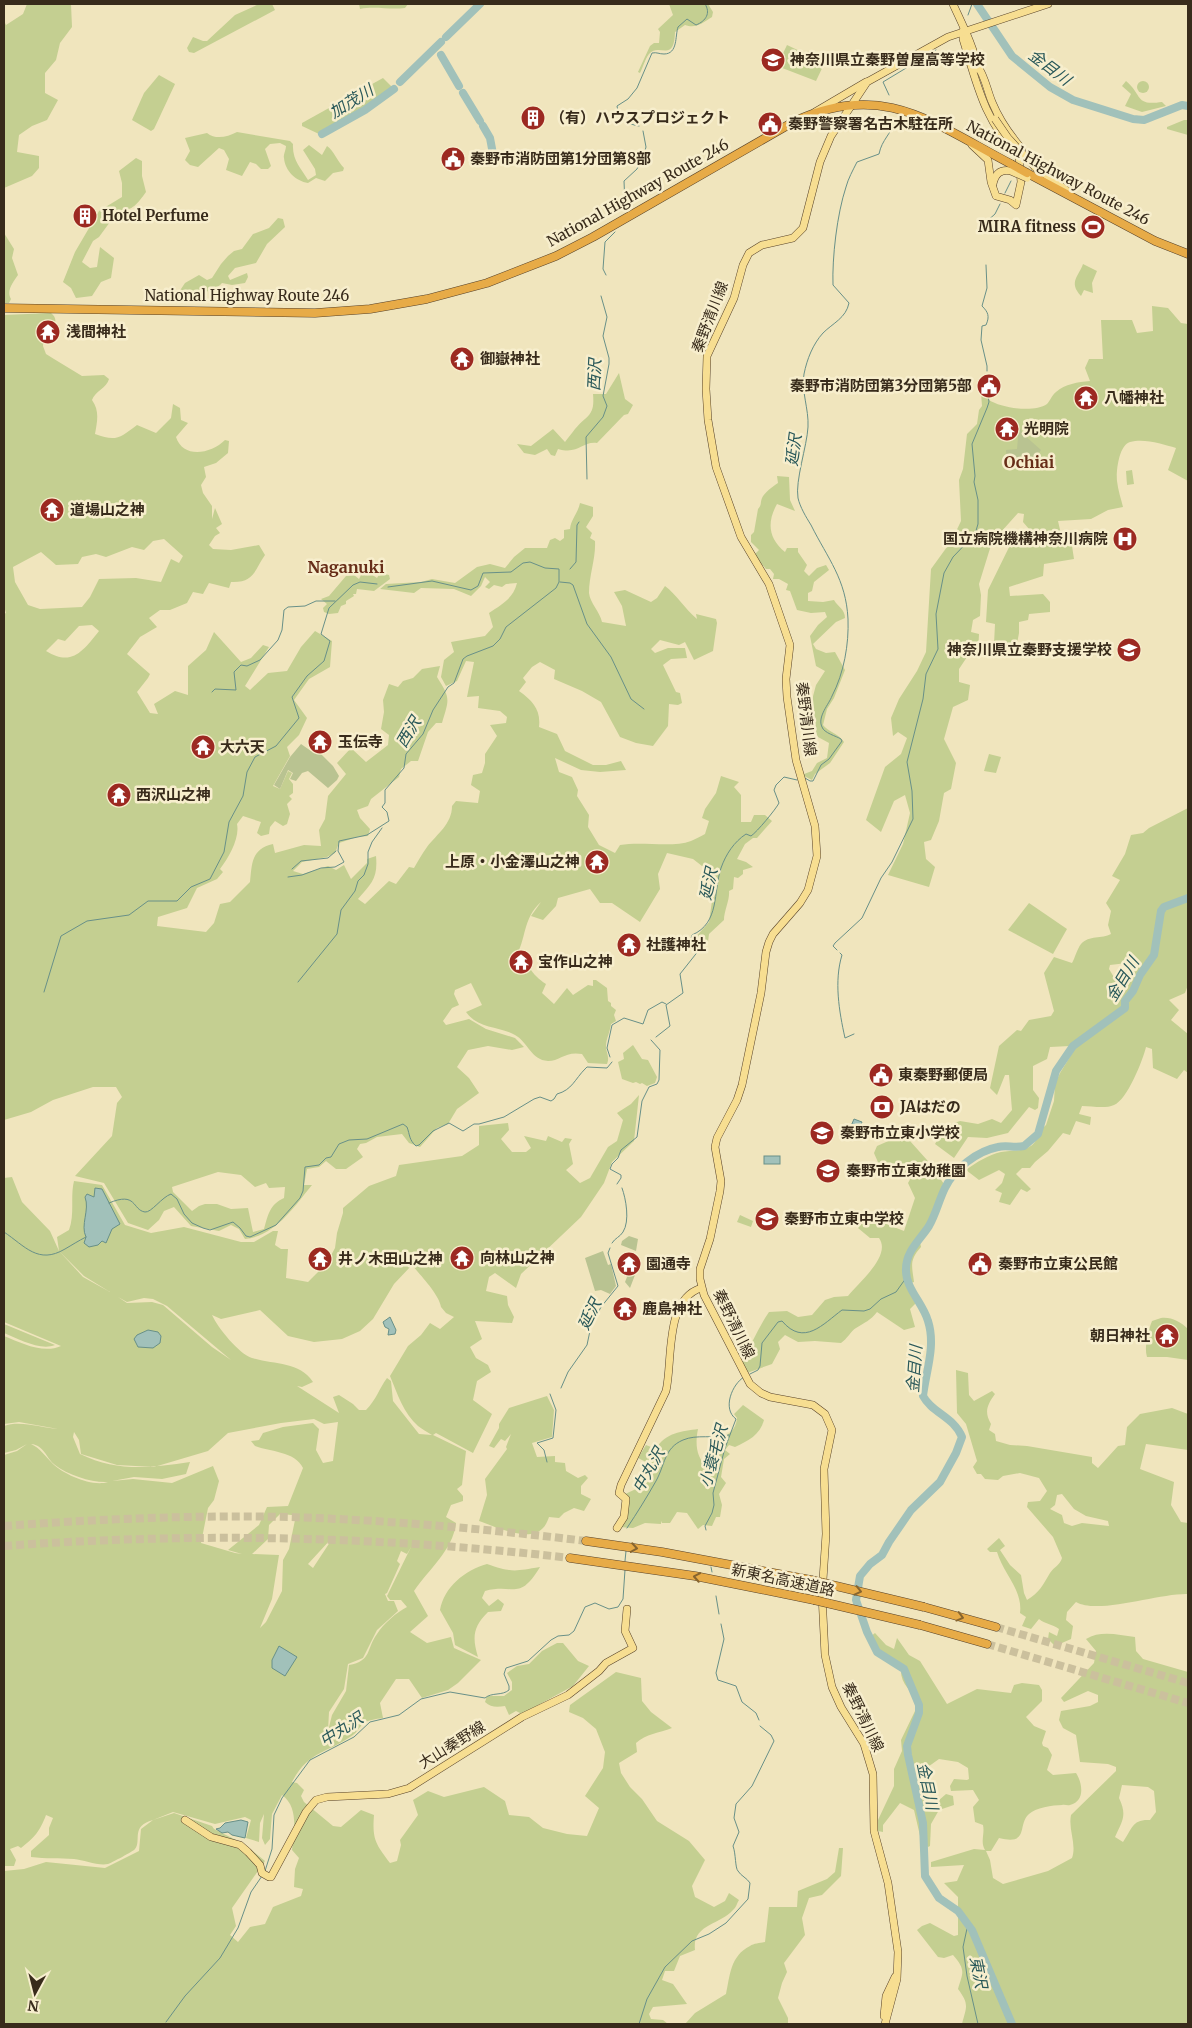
<svg xmlns="http://www.w3.org/2000/svg" width="1192" height="2028" font-family="Merriweather,'Noto Sans JP',serif">
	<style>
		.green { fill: #c4cf91; fill-rule: evenodd }
		.cemetery { fill: #b9c391 }
		.water { fill: #a1c1ba; stroke: #689088 }
		.lines { fill: none; stroke-linecap: round; stroke-linejoin: round }
		.stream { stroke: #689088; stroke-width: 1 }
		.river { stroke: #a1c1ba; stroke-width: 8 }
		.highway-tunnel { stroke: #cbc09d; stroke-width: 8; stroke-dasharray: 8 4; stroke-linecap: butt }
		.major-casing { stroke: #57422a; stroke-width: 8 }
		.highway-casing { stroke: #57422a; stroke-width: 9 }
		.major { stroke: #f7de91; stroke-width: 7 }
		.highway { stroke: #e7ab47; stroke-width: 8 }
		.major-bridge-casing { stroke: #57422a; stroke-width: 8; stroke-linecap: butt }
		.highway-bridge-casing { stroke: #57422a; stroke-width: 9; stroke-linecap: butt }
		.major-bridge { stroke: #f7de91; stroke-width: 7 }
		.highway-bridge { stroke: #e7ab47; stroke-width: 8 }
		.oneway { stroke: #87652f }
		.labels { text-anchor: middle; stroke-width: 5; stroke-linejoin: round; paint-order: stroke }
		.poi-label { font-size: 15px; font-weight: bold; fill: #382b1b; stroke: #f7eecd; text-anchor: start }
		.street-label { font-size: 15px; fill: #382b1b; stroke: #f7eecd }
		.water-label { font-size: 16px; font-style: italic; fill: #295859; stroke: #f7eecd }
		.neighbourhood-label { font-size: 16px; font-weight: bold; fill: #672d18; stroke: #f7eecd }
	</style>
	<rect width="100%" height="100%" fill="#f0e5bd"/>
	<g class="green">
		<polygon points="27,4 71,4 72,27 60,43 56,60 45,73 45,93 58,100 47,120 32,126 19,135 17,152 39,156 39,168 32,176 4,188 4,21 6,25 23,14"/>
		<polygon points="259,4 272,4 275,10 194,53 189,52 187,48 193,37 203,41 207,41 235,15"/>
		<path d="M 359,4 L 382,4 L 384,5 L 408,4 L 405,8 C 390,10 375,6 360,9 Z"/>
		<path d="M 669,4 L 708,4 L 713,12 L 712,17 C 702,23 696,29 685,25 L 675,32 C 674,64 659,42 649,54 C 645,59 643,67 640,73 L 638,72 L 650,46 L 654,43 L 659,43 L 660,32 L 658,29 L 673,15 Z"/>
		<polygon points="787,45 806,54 808,51 825,59 825,62 816,81 777,66"/>
		<polygon points="159,75 175,84 154,129 151,131 132,120 144,93"/>
		<polygon points="383,78 393,88 367,107 319,134 302,126 302,123"/>
		<circle cx="1143" cy="87" r="6"/>
		<path d="M 1126,81 C 1143,95 1134,106 1162,102 L 1166,106 L 1142,112 L 1125,106 L 1131,94 L 1122,86 Z"/>
		<polygon points="1184,120 1188,120 1188,135 1167,129 1167,127"/>
		<path d="M 237,132 L 290,141 L 293,144 C 292,160 301,168 308,180 L 316,175 L 315,169 L 303,150 L 309,145 L 322,155 L 327,146 C 334,151 337,161 344,168 L 343,171 L 333,173 L 325,181 L 316,178 L 308,183 C 296,181 285,171 284,158 C 283,155 286,150 286,146 L 280,143 L 270,144 L 265,149 L 271,166 L 268,169 L 261,169 L 256,164 L 250,162 L 242,176 L 226,170 L 229,159 L 224,150 L 219,148 L 198,167 L 190,165 L 185,160 L 190,151 L 185,138 L 207,133 C 216,140 227,137 237,132 Z"/>
		<path d="M 136,158 L 142,161 L 142,176 L 146,192 C 138,203 133,211 118,211 L 99,237 L 93,241 L 82,262 L 90,268 L 97,267 L 100,247 L 114,258 L 111,278 L 101,282 L 92,296 L 76,298 L 71,288 L 63,282 L 75,252 L 99,211 L 122,197 L 122,183 L 119,171 Z"/>
		<path d="M 278,218 L 283,219 L 285,227 L 267,244 L 256,263 L 235,268 L 228,276 L 230,280 L 247,273 L 248,277 L 245,283 L 232,285 L 222,283 C 212,294 198,291 185,299 L 180,298 L 179,292 L 185,283 L 199,275 L 207,280 L 212,278 L 221,264 L 228,256 L 234,251 L 242,249 L 253,234 L 269,228 Z"/>
		<path d="M 4,233 L 14,249 L 12,258 L 18,275 C 13,282 6,291 11,299 L 9,303 L 4,303 Z"/>
		<path d="M 1083,264 L 1097,271 L 1092,283 L 1093,293 L 1084,290 L 1081,296 C 1068,282 1079,276 1083,264 Z"/>
		<path d="M 1152,306 L 1168,308 L 1181,323 L 1188,324 L 1188,481 L 1168,470 L 1176,448 C 1163,444 1144,438 1130,442 C 1119,445 1116,471 1117,481 C 1118,490 1121,499 1123,507 L 1108,510 L 1091,519 L 1058,521 L 1063,543 L 1072,546 L 1074,559 L 1044,564 L 1043,576 L 1009,587 L 1010,596 L 1043,594 L 1050,602 L 1050,612 L 1029,614 L 1028,620 L 1019,622 L 1019,633 L 1016,649 L 994,644 L 995,624 L 986,622 L 988,590 L 1016,533 L 1029,529 L 1023,522 L 1024,514 L 1018,513 L 992,542 L 979,584 L 981,595 L 980,616 L 973,620 L 971,632 L 979,634 L 978,654 L 969,654 L 959,669 L 959,682 L 970,685 L 968,700 L 953,707 L 944,739 L 956,763 L 951,789 L 944,793 L 939,821 L 931,840 L 924,842 L 926,859 L 935,867 L 929,887 L 888,875 L 903,844 L 910,813 L 905,795 L 894,801 L 881,832 L 866,820 L 885,767 L 901,754 L 907,738 L 898,732 L 893,736 L 891,718 L 899,699 L 917,671 L 926,652 L 931,569 L 952,540 L 961,521 L 959,480 L 963,469 L 967,434 L 977,424 L 979,410 L 982,406 L 980,379 L 986,391 L 989,392 L 989,400 C 1001,408 1034,413 1047,404 C 1050,401 1052,395 1056,392 C 1065,384 1078,382 1090,381 L 1085,368 L 1089,359 L 1103,359 L 1101,320 L 1132,320 L 1137,333 L 1153,331 Z"/>
		<path d="M 51,313 C 57,318 56,322 53,328 L 44,330 L 43,346 L 46,354 L 54,359 L 82,376 L 104,375 L 109,379 C 107,388 95,391 92,400 C 100,411 97,422 95,434 C 116,442 120,438 137,425 L 156,433 L 171,418 L 173,404 L 180,408 L 181,420 L 188,423 L 176,437 C 183,459 211,454 225,440 L 229,441 L 228,453 L 216,463 L 204,467 L 206,477 L 201,485 L 203,493 L 212,506 L 212,519 L 215,508 L 222,524 L 216,528 L 220,533 L 215,536 L 209,545 L 213,549 L 231,550 L 259,545 L 265,555 C 254,571 254,583 231,582 L 229,588 L 209,583 L 203,594 L 193,592 L 187,603 L 170,610 L 160,610 L 149,618 L 157,627 L 140,637 L 127,654 L 150,674 L 148,678 L 137,692 L 150,713 L 158,714 L 154,704 L 175,691 L 188,695 L 188,666 L 206,650 L 214,632 L 241,662 L 251,658 L 263,645 L 269,647 L 245,686 L 250,690 L 268,673 L 287,671 L 301,647 L 315,631 L 332,641 L 330,667 L 309,679 L 294,700 L 307,718 L 299,735 L 287,747 L 290,756 L 273,786 L 280,789 L 288,771 L 292,773 L 289,779 L 293,784 L 293,793 L 289,796 L 292,799 L 287,804 L 290,814 L 287,824 L 283,826 L 275,821 L 270,827 L 269,834 L 261,836 L 257,833 L 261,822 L 243,816 L 237,824 C 240,838 229,857 220,869 L 223,872 L 217,879 L 197,888 L 187,908 L 158,917 L 157,926 L 206,932 L 214,923 L 220,904 L 230,902 L 250,882 C 252,864 251,849 273,844 L 275,853 L 304,845 L 321,846 L 319,830 L 325,819 L 328,796 L 346,774 L 337,763 L 351,748 L 366,762 L 388,745 L 389,735 L 381,729 L 384,712 L 383,700 L 389,684 L 398,687 L 403,681 L 413,678 L 422,669 L 440,666 L 437,677 C 451,699 449,699 442,723 L 436,723 L 428,732 L 418,761 L 411,761 L 401,769 L 399,777 L 371,799 L 368,806 L 357,810 L 360,818 L 370,829 L 368,836 L 357,837 L 339,843 L 335,853 L 327,857 L 302,862 L 293,871 L 303,874 L 328,866 L 336,870 L 344,865 L 351,879 L 367,863 L 367,859 L 376,856 C 378,878 372,883 358,899 L 365,904 L 389,881 L 396,884 L 409,867 L 414,868 C 418,861 422,854 427,847 C 437,834 452,824 452,806 L 456,801 L 478,803 L 480,791 L 471,785 L 473,775 L 482,773 L 485,763 L 485,754 L 497,736 L 490,725 L 506,723 L 507,717 L 500,711 L 478,708 L 479,696 L 467,697 L 474,662 L 466,661 L 457,681 L 446,686 L 441,677 L 444,660 L 454,652 L 451,642 L 485,636 L 493,627 L 489,613 C 502,604 513,599 517,583 L 506,584 L 502,587 L 494,585 L 489,589 L 485,587 L 490,582 L 485,577 L 481,586 L 471,596 L 454,589 L 421,588 L 414,593 L 380,589 L 386,584 L 421,582 L 432,579 L 455,583 L 477,567 L 490,564 L 505,568 L 514,557 L 525,548 L 547,548 L 550,540 L 555,538 L 560,541 L 564,538 L 564,530 L 570,529 C 571,519 578,513 580,503 L 593,507 L 593,516 L 586,527 L 592,533 L 590,538 L 595,541 C 596,558 589,575 589,593 C 590,603 600,612 602,622 L 626,626 L 622,606 L 614,592 L 625,590 L 651,602 L 657,598 L 665,586 C 677,595 684,608 697,619 L 696,614 L 716,619 L 717,623 L 713,651 L 694,660 L 685,642 L 679,645 L 660,640 L 651,649 L 655,653 L 668,648 L 685,648 L 687,658 L 671,659 L 663,665 L 676,692 L 680,693 L 682,703 L 678,705 L 669,704 L 668,726 L 653,746 L 636,743 L 620,737 L 601,702 L 582,691 L 554,679 L 555,670 L 540,662 L 532,667 L 523,678 L 526,682 L 519,691 C 533,701 541,710 539,727 L 557,734 L 565,751 L 593,765 L 606,765 L 621,761 L 626,770 L 600,772 L 581,770 L 555,758 L 559,772 L 572,777 L 578,790 L 577,796 L 589,815 L 588,827 L 599,845 L 615,853 L 620,845 C 642,841 672,848 691,841 C 696,839 701,836 705,834 L 709,821 L 702,818 L 705,809 L 716,793 L 721,776 L 739,782 L 734,787 L 741,795 L 741,822 L 751,822 L 754,815 L 765,815 L 772,821 L 757,838 L 753,838 L 745,844 L 737,859 L 746,862 L 753,867 L 743,870 L 743,874 L 738,878 L 734,877 L 733,889 L 729,891 C 730,900 724,911 724,920 L 709,934 L 708,942 L 701,950 L 695,938 L 709,922 L 713,894 L 709,890 L 713,872 L 707,865 L 702,866 L 693,859 L 667,853 L 658,874 L 660,889 L 640,922 L 612,903 L 600,903 L 590,889 L 558,898 L 556,906 L 543,920 L 531,916 L 541,902 C 522,919 527,939 515,958 L 522,949 C 527,965 531,974 546,984 L 542,993 L 554,1004 L 567,988 L 573,995 L 588,985 L 593,986 L 593,980 L 596,980 L 607,988 L 608,1001 L 611,1003 L 611,1006 L 616,1010 L 614,1015 L 616,1021 L 611,1024 C 610,1032 606,1039 606,1046 C 606,1053 610,1057 607,1064 L 588,1063 L 582,1054 C 565,1051 560,1061 548,1061 C 531,1060 528,1042 515,1035 C 499,1026 478,1029 466,1012 L 482,1005 L 471,983 L 455,990 L 454,994 L 459,1005 L 452,1008 L 443,1021 L 446,1025 L 469,1019 L 486,1029 L 515,1038 L 524,1047 L 512,1050 L 488,1046 L 468,1050 L 457,1067 L 469,1078 L 479,1093 L 457,1109 L 448,1124 L 437,1128 L 420,1147 L 409,1143 L 402,1134 L 377,1137 L 366,1143 L 360,1144 L 357,1149 L 363,1157 L 346,1169 L 336,1169 L 326,1161 L 319,1167 L 307,1169 L 304,1185 L 312,1185 C 294,1207 275,1236 245,1239 L 239,1229 L 231,1225 L 219,1231 L 191,1226 L 174,1207 L 164,1211 L 159,1220 L 148,1230 L 128,1223 L 104,1183 L 75,1176 L 112,1136 L 117,1103 L 122,1097 L 116,1087 L 93,1087 L 53,1100 L 31,1112 L 4,1120 L 4,614 L 6,613 L 4,606 L 4,315 ZM 164,539 L 183,556 L 179,563 L 171,559 L 161,582 L 136,578 L 99,579 L 90,597 L 82,607 L 40,609 L 28,605 L 15,582 L 13,567 L 41,552 L 56,565 L 78,564 L 82,557 L 96,554 L 106,557 L 132,547 L 144,550 L 153,541 ZM 92,625 L 99,631 C 83,651 72,667 46,651 L 58,639 L 65,641 L 79,626 ZM 218,1172 L 241,1175 L 255,1187 L 266,1183 L 269,1188 L 285,1187 L 284,1198 C 270,1204 268,1215 264,1229 L 253,1232 L 248,1208 L 231,1209 L 217,1204 L 205,1204 L 199,1206 L 192,1211 L 173,1192 L 172,1187 Z"/>
		<path d="M 619,373 L 625,399 L 633,405 L 628,414 L 624,415 L 597,443 C 582,441 579,455 558,449 L 555,456 L 551,455 L 547,449 L 535,455 L 524,453 L 517,444 L 531,446 L 553,429 L 565,442 C 568,438 572,433 575,429 C 588,414 595,416 593,394 L 606,394 Z"/>
		<polygon points="1132,470 1134,484 1127,485 1126,471"/>
		<path d="M 777,476 L 789,477 L 790,500 L 795,511 L 777,504 C 767,522 768,538 785,552 L 787,548 L 798,548 L 798,552 L 807,565 L 804,571 L 809,576 L 817,568 L 826,565 L 829,570 L 814,582 L 812,591 L 808,593 L 808,601 L 823,602 L 834,600 C 838,607 845,609 845,618 L 836,622 L 813,644 L 816,649 L 826,653 L 835,652 L 845,670 L 834,698 L 827,709 L 823,725 C 828,732 838,733 844,742 L 830,763 L 815,774 L 812,780 L 804,776 L 804,774 L 812,771 L 817,763 L 827,758 L 829,743 L 818,737 L 814,728 L 812,711 L 812,700 L 816,685 L 825,671 L 816,666 L 810,636 L 818,625 L 827,617 L 825,612 L 811,613 L 797,610 L 790,591 L 786,590 L 788,584 L 779,579 L 773,579 L 774,574 L 770,569 L 766,569 L 754,555 L 759,550 L 751,542 L 751,535 L 754,532 L 758,509 C 762,505 760,503 762,498 C 765,492 772,487 778,483 Z"/>
		<polygon points="380,573 389,575 390,579 374,591 357,589 356,594 353,594 354,596 346,601 346,604 341,606 338,613 329,614 324,612 323,608 327,604 321,599 329,596 346,576 354,575 359,579 361,575 371,574 377,578"/>
		<polygon points="989,754 1001,757 996,773 984,771"/>
		<path d="M 1188,808 L 1188,985 L 1185,993 L 1169,1000 L 1179,1010 L 1171,1020 L 1188,1034 L 1188,1073 L 1184,1070 L 1177,1079 L 1153,1068 L 1152,1049 L 1146,1047 C 1143,1060 1127,1100 1114,1105 C 1105,1109 1092,1106 1082,1106 L 1079,1114 L 1091,1117 L 1090,1125 L 1076,1121 L 1070,1135 L 1063,1133 L 1048,1151 L 1035,1162 L 1030,1168 L 1022,1168 L 1016,1174 L 1031,1189 L 1027,1192 L 1021,1189 L 1010,1205 L 999,1202 L 1002,1193 L 995,1190 L 1002,1183 L 1005,1174 L 999,1170 L 979,1180 L 966,1170 C 977,1162 988,1155 1001,1152 C 1010,1150 1021,1152 1029,1147 C 1038,1143 1038,1131 1046,1125 L 1054,1101 L 1055,1084 L 1060,1073 L 1073,1052 L 1070,1046 L 1050,1047 L 1047,1059 L 1033,1066 L 1033,1090 L 1039,1098 L 1038,1108 L 1035,1110 L 1029,1107 L 1008,1133 L 987,1138 L 968,1137 L 954,1158 L 935,1144 L 946,1126 L 960,1121 L 978,1124 L 992,1119 L 1001,1123 L 1012,1110 L 1009,1075 L 1005,1075 L 997,1095 L 990,1088 L 999,1046 L 1017,1030 L 1021,1031 L 1029,1020 L 1051,1016 L 1054,1011 L 1044,973 L 1054,957 L 1072,963 C 1075,958 1077,949 1081,944 C 1089,935 1102,939 1111,934 L 1108,925 L 1111,911 L 1106,903 L 1120,880 L 1112,876 L 1125,854 L 1131,835 L 1143,833 L 1149,828 ZM 1137,960 L 1138,964 L 1130,979 L 1124,978 L 1118,984 L 1109,969 L 1110,965 L 1127,963 Z"/>
		<polygon points="1029,903 1067,929 1053,954 1008,930"/>
		<polygon points="633,1045 642,1059 648,1060 657,1077 655,1083 647,1086 642,1083 640,1084 636,1082 633,1083 622,1079 618,1062 624,1059 623,1053"/>
		<path d="M 639,1095 L 634,1141 L 612,1162 L 604,1183 L 581,1217 L 521,1274 L 516,1288 L 495,1273 L 489,1277 L 486,1291 L 507,1296 L 508,1305 L 514,1317 L 512,1323 L 475,1321 L 482,1339 L 470,1347 L 476,1358 L 488,1365 L 491,1372 L 477,1381 L 473,1400 L 492,1414 L 473,1453 L 436,1433 L 433,1435 L 466,1451 L 462,1485 L 457,1489 L 463,1496 L 463,1501 L 451,1505 L 446,1517 L 456,1523 C 453,1550 429,1569 414,1591 L 428,1616 L 410,1632 L 427,1643 L 451,1637 L 454,1648 L 481,1660 L 458,1683 L 448,1690 L 422,1698 L 409,1679 L 396,1679 L 380,1703 L 383,1718 C 376,1719 365,1720 361,1726 C 358,1729 357,1732 353,1735 C 328,1753 308,1751 292,1782 L 297,1783 L 304,1790 L 301,1796 L 304,1802 L 333,1826 L 341,1827 L 361,1810 L 374,1815 C 372,1840 376,1844 390,1863 L 397,1861 L 401,1845 L 400,1840 L 418,1815 L 413,1800 L 428,1791 L 444,1797 L 484,1787 L 505,1801 L 509,1815 L 529,1817 L 543,1828 L 567,1834 L 587,1836 L 599,1808 L 585,1796 L 603,1768 L 605,1752 L 596,1729 L 583,1718 L 569,1712 L 570,1705 L 616,1672 L 641,1678 L 642,1701 L 651,1712 L 672,1728 C 659,1733 646,1734 636,1743 L 637,1752 L 619,1763 L 621,1773 L 630,1787 L 642,1799 L 657,1821 L 689,1841 L 705,1860 L 692,1886 L 695,1897 L 714,1907 L 725,1901 L 729,1893 L 739,1900 C 737,1903 736,1908 733,1910 C 720,1925 692,1924 695,1950 L 680,1956 L 674,1971 L 665,1971 L 662,1980 L 673,1984 L 687,2004 L 653,2007 L 649,2014 L 651,2019 L 663,2020 L 668,2024 L 4,2024 L 4,1871 L 24,1869 L 46,1862 L 105,1868 L 139,1851 L 141,1829 L 153,1820 C 130,1826 142,1841 135,1849 C 134,1851 111,1863 108,1864 C 98,1866 84,1860 74,1859 C 59,1858 46,1859 31,1857 L 31,1851 L 49,1835 L 49,1828 L 53,1818 L 46,1815 C 40,1831 35,1837 21,1848 L 18,1846 L 10,1849 L 16,1860 L 14,1866 L 4,1866 L 4,1455 L 17,1451 L 27,1444 L 16,1450 L 4,1453 L 4,1426 C 21,1420 41,1428 58,1429 L 19,1422 L 4,1424 L 4,1336 C 21,1343 43,1354 61,1346 L 4,1322 L 4,1178 L 12,1177 L 22,1202 L 50,1231 L 59,1251 L 57,1237 L 69,1230 C 75,1214 70,1197 74,1181 L 102,1185 L 125,1225 L 151,1233 L 184,1227 L 241,1242 L 254,1242 L 273,1231 L 278,1231 L 275,1245 L 281,1249 L 288,1249 L 286,1278 L 308,1282 L 327,1263 L 335,1248 L 337,1233 L 343,1213 L 343,1208 L 369,1186 L 396,1176 L 399,1165 L 462,1156 L 479,1145 L 479,1126 L 508,1123 L 509,1130 L 501,1139 L 512,1152 L 526,1152 L 531,1148 L 524,1136 L 546,1141 L 548,1136 L 562,1142 L 565,1138 L 572,1139 L 569,1144 L 573,1164 L 566,1170 L 580,1183 L 590,1178 L 608,1147 L 617,1141 L 623,1120 L 617,1113 L 631,1104 ZM 59,1251 L 84,1276 L 110,1292 L 83,1277 ZM 412,1265 C 420,1275 439,1294 441,1307 L 446,1313 L 454,1317 L 440,1329 L 430,1323 L 421,1335 L 408,1346 L 390,1376 C 397,1393 404,1414 418,1426 C 422,1429 427,1432 432,1435 L 419,1434 L 393,1401 L 391,1381 L 387,1378 C 379,1389 376,1400 366,1410 L 359,1410 L 353,1404 L 339,1395 L 333,1397 L 339,1413 L 297,1386 L 302,1387 L 313,1382 C 299,1361 274,1365 252,1358 C 239,1354 218,1328 212,1315 L 221,1319 L 260,1310 L 288,1336 L 314,1342 L 342,1339 L 360,1331 L 373,1319 L 394,1284 ZM 118,1297 L 127,1302 L 144,1298 L 153,1299 L 167,1306 L 231,1360 L 212,1347 L 163,1305 L 152,1302 L 127,1303 ZM 314,1419 L 324,1424 L 338,1422 L 333,1461 L 323,1463 L 316,1450 L 319,1429 L 313,1423 L 283,1427 L 263,1433 L 259,1440 L 251,1441 L 255,1446 C 270,1452 295,1451 303,1468 L 288,1506 L 267,1507 L 259,1525 L 228,1550 L 242,1554 L 235,1553 L 201,1543 L 208,1508 L 214,1500 L 219,1481 L 213,1466 L 172,1483 L 133,1479 L 112,1481 L 134,1477 L 162,1479 L 186,1474 L 190,1462 C 150,1468 117,1472 80,1454 L 73,1437 L 74,1432 L 79,1440 L 81,1454 L 117,1465 L 154,1467 L 208,1451 L 228,1433 L 281,1423 ZM 31,1444 C 44,1445 46,1458 55,1465 C 68,1475 92,1483 108,1482 C 92,1487 65,1475 53,1464 C 46,1457 40,1448 31,1444 ZM 280,1514 L 292,1515 L 295,1520 L 289,1549 L 283,1560 L 282,1591 L 266,1622 L 260,1628 L 272,1599 L 279,1555 L 252,1554 L 268,1539 L 269,1525 ZM 331,1539 L 332,1539 L 313,1568 L 308,1564 ZM 411,1547 L 387,1596 L 390,1600 L 401,1600 L 407,1607 C 397,1612 383,1624 377,1634 C 366,1649 372,1661 349,1665 L 346,1691 L 332,1715 L 328,1731 L 329,1712 L 344,1689 L 348,1664 L 363,1658 L 377,1630 L 398,1611 L 394,1601 L 388,1601 L 385,1594 L 387,1593 L 400,1564 L 397,1561 L 401,1551 L 407,1554 ZM 282,1795 C 299,1807 294,1832 292,1850 L 299,1858 L 295,1869 L 294,1887 L 303,1889 L 301,1896 L 273,1907 L 265,1924 L 250,1927 L 238,1942 L 230,1935 L 236,1926 L 232,1908 L 265,1861 L 244,1844 L 214,1829 L 212,1826 L 174,1813 L 153,1820 L 173,1812 L 215,1824 L 245,1817 L 251,1820 L 246,1838 L 259,1842 L 260,1823 L 264,1814 L 262,1838 L 265,1845 L 270,1839 L 272,1814 Z"/>
		<path d="M 893,1139 L 910,1141 L 927,1160 L 944,1184 C 935,1205 933,1219 919,1238 L 921,1247 C 909,1260 912,1266 914,1282 L 906,1284 L 916,1303 L 910,1309 L 915,1327 L 904,1330 L 877,1312 C 871,1320 864,1323 856,1328 C 851,1331 847,1339 841,1343 L 815,1341 L 798,1342 L 785,1335 L 778,1342 L 780,1349 L 772,1364 L 747,1373 L 742,1363 C 751,1345 758,1328 769,1312 L 787,1311 L 798,1317 L 812,1315 L 825,1300 L 834,1297 L 848,1296 C 858,1283 892,1256 879,1238 L 870,1238 L 858,1228 L 866,1216 L 904,1231 L 915,1198 L 908,1183 L 912,1176 C 885,1179 885,1179 874,1153 L 877,1146 Z"/>
		<polygon points="740,1215 753,1221 751,1227 737,1222"/>
		<path d="M 1161,1318 C 1172,1317 1179,1321 1188,1329 L 1188,1360 L 1167,1357 L 1147,1357 C 1144,1347 1148,1331 1152,1321 Z"/>
		<path d="M 4,1324 L 55,1345 C 40,1351 19,1339 4,1333 Z"/>
		<path d="M 956,1370 L 968,1373 L 969,1395 L 974,1401 L 992,1391 L 995,1394 C 987,1405 984,1412 991,1424 L 989,1430 L 995,1434 L 996,1441 L 1010,1445 L 1027,1446 L 1092,1457 L 1092,1463 L 1098,1468 L 1118,1446 L 1125,1445 L 1127,1427 L 1140,1414 L 1172,1408 L 1188,1414 L 1188,1450 L 1146,1444 L 1140,1469 L 1174,1482 L 1171,1505 L 1181,1522 L 1188,1523 L 1188,1594 C 1159,1593 1098,1615 1076,1602 L 1067,1612 L 1066,1620 L 1073,1626 L 1071,1639 L 1055,1646 L 1048,1639 L 1049,1632 L 1057,1636 L 1059,1629 C 1052,1624 1045,1624 1039,1619 L 1031,1629 L 1022,1626 L 1026,1617 L 1020,1613 C 1023,1590 1003,1573 997,1552 L 990,1552 L 987,1549 L 999,1538 L 1005,1546 L 1000,1550 L 1010,1565 L 1021,1575 L 1024,1593 L 1027,1600 C 1039,1593 1043,1585 1050,1573 C 1054,1567 1060,1565 1062,1558 L 1053,1537 L 1027,1507 L 1028,1502 L 1040,1501 L 1047,1491 L 1039,1478 L 1020,1473 L 1003,1476 L 998,1480 L 985,1479 L 981,1474 L 977,1474 L 973,1467 L 977,1461 L 966,1424 L 957,1413 ZM 1062,1494 L 1074,1509 L 1086,1516 L 1108,1521 L 1109,1526 L 1082,1523 L 1072,1526 L 1064,1523 L 1062,1515 L 1050,1509 L 1055,1505 L 1057,1495 Z"/>
		<path d="M 547,1396 L 554,1410 L 552,1437 L 532,1443 L 537,1457 L 555,1456 L 555,1462 L 565,1463 L 566,1471 L 578,1478 L 585,1475 L 588,1478 L 581,1486 L 581,1494 L 591,1499 L 584,1511 L 574,1508 L 564,1513 L 559,1518 L 549,1517 C 548,1520 546,1525 543,1528 C 529,1543 496,1527 479,1521 L 487,1495 L 485,1479 L 507,1449 L 506,1447 L 511,1434 L 505,1441 L 501,1439 L 494,1448 L 489,1446 L 499,1428 L 499,1424 L 509,1408 Z"/>
		<path d="M 743,1405 L 764,1420 C 760,1435 748,1441 735,1447 L 729,1445 L 725,1450 L 730,1454 L 724,1459 L 721,1477 L 726,1483 L 719,1494 L 722,1505 L 720,1517 L 716,1517 L 712,1526 L 703,1525 L 698,1529 L 687,1513 L 677,1512 L 670,1523 L 662,1523 L 661,1521 L 661,1524 L 645,1523 L 633,1528 L 619,1527 L 624,1517 L 623,1495 L 636,1489 L 644,1491 L 648,1477 L 645,1475 L 652,1465 L 638,1458 L 646,1445 L 656,1449 C 664,1433 683,1431 698,1429 C 695,1444 696,1458 708,1468 L 717,1439 C 728,1436 736,1430 737,1418 L 734,1414 Z"/>
		<path d="M 487,1564 C 513,1573 515,1571 540,1567 C 519,1602 514,1583 485,1591 L 482,1598 L 489,1606 L 498,1599 L 504,1604 L 501,1611 L 488,1612 C 473,1627 472,1637 478,1657 L 455,1645 L 453,1633 L 440,1610 C 444,1587 465,1570 487,1564 Z"/>
		<path d="M 875,1633 L 886,1645 L 894,1649 L 897,1638 L 909,1655 L 920,1661 L 947,1704 L 977,1689 L 1011,1693 L 1014,1685 L 1022,1683 L 1039,1685 L 1042,1690 L 1042,1701 L 1026,1717 L 1034,1726 L 1046,1731 L 1042,1743 L 1043,1746 L 1048,1748 L 1052,1755 L 1047,1770 L 1053,1775 L 1076,1773 C 1082,1782 1086,1801 1070,1805 C 1067,1806 1065,1804 1062,1805 C 1053,1805 1035,1808 1029,1814 C 1017,1824 1030,1846 999,1838 L 991,1851 L 986,1851 L 990,1860 L 993,1878 L 1003,1884 L 1048,1871 L 1072,1858 C 1077,1844 1068,1830 1071,1815 L 1116,1771 L 1116,1767 L 1108,1764 L 1080,1762 L 1076,1735 L 1063,1728 L 1059,1720 L 1061,1711 L 1090,1706 L 1098,1702 L 1098,1695 L 1088,1691 L 1064,1702 L 1061,1698 L 1094,1663 L 1096,1651 L 1086,1639 C 1101,1630 1118,1635 1135,1637 L 1136,1651 L 1143,1659 L 1188,1672 L 1188,2024 L 962,2024 C 966,2007 970,2005 958,1989 C 963,1972 966,1970 953,1955 L 944,1958 L 938,1957 L 917,1930 L 922,1926 L 930,1923 L 954,1936 L 958,1935 L 958,1897 L 944,1883 L 957,1881 L 964,1865 L 931,1867 L 931,1862 L 974,1849 L 985,1850 C 980,1842 985,1834 983,1825 L 975,1822 L 973,1807 L 979,1800 L 973,1790 L 951,1791 L 950,1786 L 954,1779 L 967,1780 L 969,1779 L 968,1768 L 958,1762 L 939,1759 L 925,1769 L 920,1793 L 923,1797 L 938,1801 L 946,1794 L 953,1796 L 954,1805 L 939,1810 L 931,1824 L 930,1846 L 928,1847 L 921,1840 L 914,1810 L 900,1803 L 883,1825 L 883,1832 L 878,1831 L 878,1820 L 894,1786 L 894,1769 L 902,1751 L 901,1740 L 915,1711 L 921,1705 L 921,1700 C 911,1693 900,1683 901,1669 L 882,1658 L 870,1637 ZM 1122,1785 L 1148,1787 L 1154,1791 L 1156,1812 L 1150,1820 C 1132,1819 1132,1829 1123,1842 L 1115,1837 C 1123,1820 1127,1815 1119,1798 Z"/>
		<path d="M 557,1643 L 563,1643 L 578,1661 L 589,1666 L 573,1686 L 522,1714 L 516,1711 L 509,1715 L 505,1706 C 498,1707 491,1708 485,1702 L 487,1696 L 504,1696 L 512,1690 L 512,1682 L 507,1673 L 517,1666 L 529,1664 L 542,1651 Z"/>
		<path d="M 839,1848 L 843,1848 L 841,1876 L 822,1895 L 809,1898 L 802,1918 L 805,1935 L 784,1963 L 787,1972 L 782,1983 L 778,1998 L 788,2018 L 788,2024 L 685,2024 L 695,2013 L 726,1994 C 730,1976 730,1956 750,1946 C 754,1943 761,1943 765,1942 L 769,1907 L 797,1907 L 798,1891 L 827,1879 L 835,1872 Z"/>
	</g>
	<g class="cemetery">
		<path d="M 1019,426 L 1023,434 L 1041,450 C 1034,461 1021,464 1007,464 L 1006,450 L 1017,449 Z"/>
		<polygon points="301,744 311,751 320,753 333,766 339,776 337,780 328,788 308,771 302,773 296,781 290,779 293,773 288,770 280,789 274,785 290,757"/>
		<polygon points="629,1236 638,1239 636,1251 621,1245 622,1241"/>
		<polygon points="603,1251 608,1265 611,1264 616,1286 610,1294 601,1290 595,1291 585,1258"/>
		<polygon points="622,1270 635,1275 630,1288 625,1282 627,1277"/>
	</g>
	<g class="water">
		<polygon points="854,1119 862,1122 856,1136 848,1133"/>
		<rect x="764" y="1156" width="16" height="8"/>
		<path d="M 95,1188 L 102,1189 L 120,1224 L 112,1229 L 106,1243 L 102,1241 L 98,1245 L 89,1247 L 84,1243 L 86,1237 C 80,1225 90,1210 85,1197 L 87,1194 L 94,1197 Z"/>
		<polygon points="390,1317 396,1330 395,1334 388,1335 389,1329 385,1327 383,1322"/>
		<polygon points="148,1330 158,1332 161,1336 160,1343 153,1348 138,1347 134,1339 137,1335"/>
		<polygon points="279,1646 297,1657 285,1676 272,1668 272,1660"/>
		<polygon points="241,1820 248,1822 245,1838 232,1835 228,1832 222,1833 216,1829 220,1828 225,1823"/>
	</g>
	<g class="lines">
		<g class="stream">
			<polyline points="968,15 972,4"/>
			<polyline points="889,95 883,82 936,50"/>
			<path d="M 639,126 C 629,125 618,118 617,106 L 628,99 L 637,88 L 652,53 C 657,52 659,54 664,54 C 678,54 675,36 678,27 L 687,19 L 696,25 C 706,21 711,13 705,4"/>
			<polyline points="494,158 495,161 501,159"/>
			<polyline points="1005,193 1011,181"/>
			<polyline points="625,205 624,181 637,169 644,154 646,147 643,131"/>
			<polyline points="986,222 995,214 1000,204"/>
			<path d="M 986,265 L 987,288 L 982,306 C 988,312 990,316 986,325 L 982,326 L 981,340 L 987,366 L 987,371"/>
			<polyline points="606,275 603,269 605,242 615,232"/>
			<polyline points="587,479 586,437 603,417 607,406 603,396 609,364 609,358 603,336 607,317 601,296"/>
			<polyline points="570,569 576,562 577,525 579,522"/>
			<polyline points="560,582 570,583 573,585 587,624 611,657 631,699 644,709"/>
			<polyline points="212,692 215,689 236,690 234,672 241,665 247,666 260,660 278,640 282,630 284,610 288,607 305,606 316,601 335,601"/>
			<path d="M 805,778 L 810,781 L 813,781 L 821,765 L 829,759 L 842,741 L 841,739 C 836,736 824,733 822,727 C 817,717 829,704 832,696 C 844,673 849,644 848,619 C 846,579 828,559 811,525 C 806,517 800,507 798,498 C 795,481 807,446 808,427 C 809,409 801,391 804,374 C 807,359 813,344 823,333 C 833,323 846,318 849,303 L 833,285 C 832,258 837,214 846,187 C 848,179 853,170 857,162 L 879,154 C 882,139 891,135 895,120"/>
			<polyline points="292,869 301,861 328,858 336,851"/>
			<polyline points="288,877 302,875 321,868 335,867 344,862 338,851 339,841 367,835 389,821 387,812 382,807 385,803 385,790 404,768 406,754 423,734 433,710 448,687 454,683 463,659 467,656 493,646 500,639 506,627 556,588 559,582 559,569 545,568 530,562 523,563 511,572 483,573 478,586 471,590 432,581 388,587"/>
			<polyline points="837,950 833,946 835,943 862,918 881,878 892,862 913,819 912,791 907,762 923,699 926,674 938,649 936,614 944,573 953,557 975,534 978,524 978,500 974,482 975,476 972,444 987,408 989,402 986,380"/>
			<path d="M 840,953 L 842,955 C 834,981 839,1011 845,1038 L 854,1034"/>
			<polyline points="298,982 337,934 341,910 355,891 358,881 364,875 368,864 368,852 372,842 382,828"/>
			<polyline points="44,992 61,936 87,921 129,915 148,901 177,901 191,887 210,879 224,852 229,822 243,796 247,772 255,757 276,746 299,718 292,697 307,676 324,661 330,641 321,634 329,608 353,585 360,582 377,584"/>
			<path d="M 656,1037 L 670,1026 L 666,1005 L 683,993 L 680,974 L 699,950 L 691,938 L 692,935 C 720,923 713,892 721,868 C 726,854 734,842 746,834 L 751,836 C 757,832 776,809 779,803 L 774,790 L 776,785 L 784,777 L 797,780"/>
			<polyline points="610,1057 607,1048 612,1025 624,1018 643,1024 648,1010 662,1002 666,1004"/>
			<polyline points="617,1184 621,1178 621,1175 610,1169 612,1164 618,1158 621,1150 637,1137 642,1101 649,1087 657,1084 659,1080 660,1050 651,1040"/>
			<path d="M 109,1203 C 137,1191 132,1210 145,1212 C 151,1213 162,1197 171,1194 L 177,1199 L 184,1214 L 192,1223 L 203,1228 L 210,1230 L 233,1222 L 240,1228 L 246,1236 L 250,1237 L 276,1225 L 300,1198 L 303,1191 L 305,1167 L 319,1165 L 326,1158 L 331,1157 L 339,1144 L 349,1140 L 367,1139 L 403,1124 L 407,1127 C 410,1135 409,1140 416,1146 L 419,1145 L 433,1131 L 449,1123 L 463,1131 L 474,1124 L 479,1124 L 504,1117 L 534,1099 L 540,1097 L 551,1101 L 554,1099 L 557,1094 C 572,1090 575,1079 585,1069 L 587,1067 L 607,1068 L 612,1062"/>
			<path d="M 4,1232 C 25,1246 38,1265 65,1249 C 72,1245 78,1241 86,1237"/>
			<path d="M 612,1243 C 615,1238 620,1237 623,1232 C 630,1221 626,1199 622,1188"/>
			<path d="M 750,1374 L 758,1370 L 760,1366 L 762,1343 L 778,1322 L 782,1321 C 804,1347 823,1324 842,1310 L 864,1311 L 870,1309 L 881,1299 L 896,1292 L 906,1278"/>
			<polyline points="561,1388 568,1372 587,1345 591,1326 601,1307 618,1286 608,1253 610,1248"/>
			<polyline points="547,1462 544,1450 537,1443 553,1438 556,1410 550,1394"/>
			<path d="M 627,1528 C 637,1513 647,1497 656,1481 C 665,1465 664,1448 683,1440 C 697,1434 713,1439 729,1435"/>
			<path d="M 706,1530 L 705,1526 L 712,1513 L 714,1505 L 713,1493 L 725,1448 L 736,1419 C 722,1409 732,1384 744,1377"/>
			<polyline points="625,1561 626,1551"/>
			<polyline points="711,1567 712,1572"/>
			<polyline points="716,1596 719,1614"/>
			<polyline points="721,1624 724,1639 716,1673 718,1680 736,1686 742,1702 756,1713 759,1720"/>
			<path d="M 265,1871 L 272,1849 L 274,1815 L 282,1798 L 310,1760 L 354,1737 L 370,1722 L 399,1715 L 421,1699 L 450,1692 L 485,1698 C 492,1692 502,1696 509,1690 L 509,1686 L 504,1674 L 506,1668 L 528,1661 L 551,1640 L 558,1636 L 569,1635 L 574,1631 L 585,1607 L 595,1603 L 609,1609 L 618,1607 L 623,1599 L 625,1570"/>
			<polyline points="968,1924 963,1947 967,1976 978,2024"/>
			<polyline points="166,2022 185,1996 220,1958 238,1928 251,1892 262,1876"/>
			<path d="M 639,2024 L 647,1999 L 665,1967 L 692,1941 L 709,1934 L 726,1923 L 748,1899 L 750,1883 C 747,1878 741,1876 738,1871 C 735,1868 736,1854 733,1846 L 739,1832 L 734,1818 L 736,1804 L 752,1786 L 774,1741 L 771,1735 L 760,1726"/>
		</g>
		<g class="river">
			<polyline points="977,4 1012,56 1050,87 1073,100 1133,119 1144,120 1182,105 1188,106"/>
			<polyline points="446,37 480,4"/>
			<polyline points="441,55 459,86"/>
			<polyline points="400,82 441,42"/>
			<polyline points="463,93 480,121"/>
			<polyline points="483,126 490,138 493,154"/>
			<polyline points="322,134 365,110 394,89"/>
			<path d="M 1012,2024 L 972,1930 L 958,1911 L 939,1898 L 925,1876 L 923,1823 L 908,1755 L 907,1746 L 919,1713 L 919,1705 L 904,1669 L 877,1652 L 867,1632 L 856,1600 L 860,1576 L 870,1564 L 882,1555 L 889,1542 L 911,1510 L 940,1482 L 956,1453 L 962,1437 C 954,1417 932,1413 923,1396 C 926,1371 936,1346 928,1321 C 923,1303 905,1288 906,1269 C 906,1251 920,1240 929,1226 C 936,1214 939,1200 945,1188 C 954,1169 977,1151 998,1147 C 1006,1145 1015,1148 1024,1146 L 1038,1134 L 1056,1071 L 1073,1046 L 1125,1008 L 1125,1001 L 1133,991 L 1140,975 L 1154,955 L 1161,911 L 1164,907 L 1188,898"/>
		</g>
		<g class="highway-tunnel">
			<path d="M 4,1526 C 98,1519 193,1515 288,1517 C 388,1520 487,1529 586,1541"/>
			<path d="M 4,1546 C 195,1532 379,1536 570,1558"/>
			<polyline points="996,1627 1188,1683"/>
			<polyline points="987,1644 1188,1703"/>
		</g>
		<defs>
			<g id="major">
				<path d="M 953,4 C 962,24 974,47 978,69"/>
				<path d="M 963,31 L 963,39 C 976,81 985,124 1019,155"/>
				<polyline points="815,112 866,82"/>
				<path d="M 972,145 L 988,160 L 991,182 L 996,196 L 1010,200 L 1016,205 L 1021,182 L 1019,157 L 1022,149 C 1010,135 999,119 992,102 C 987,90 985,76 977,65"/>
				<polyline points="1035,167 1069,192"/>
				<path d="M 993,184 C 995,174 1000,169 1011,171"/>
				<path d="M 617,1528 L 624,1517 L 626,1499 L 619,1493 L 621,1485 L 666,1391 C 673,1361 664,1300 701,1288"/>
				<polyline points="185,1820 211,1837 240,1845 248,1852 260,1865 262,1873 269,1877 271,1877 306,1812 316,1800 327,1797 388,1794 409,1788 522,1717 568,1695 599,1671 606,1663 633,1648 625,1631 627,1609"/>
				<polyline points="884,2016 886,1996 895,1977"/>
				<polyline points="885,2024 897,1979 898,1952 888,1883 874,1831 873,1774 864,1744 841,1707 832,1687 825,1655 822,1595 826,1534 824,1469 832,1430 825,1414 813,1405 770,1397 761,1393 750,1384 704,1295 700,1279 700,1269 710,1239 720,1191 721,1181 715,1147 717,1138 737,1100 742,1085 761,993 766,952 769,942 773,934 800,903 808,890 817,856 815,826 796,760 787,697 786,679 790,645 769,584 741,537 716,467 708,420 706,389 707,356 734,298 743,265 749,253 762,245 793,238 803,228 820,162 831,136 867,82 948,37 1048,4"/>
			</g>
			<g id="highway">
				<polyline points="1027,173 1155,241 1188,254"/>
				<path d="M 4,308 L 315,313 L 370,309 L 427,299 L 487,283 L 556,256 L 593,237 L 795,121 C 884,80 934,124 1011,164"/>
				<polyline points="586,1541 662,1552 811,1580"/>
				<polyline points="570,1558 695,1576 814,1600"/>
				<polyline points="924,1607 996,1627"/>
				<polyline points="920,1625 987,1644"/>
			</g>
		</defs>
		<use href="#major" class="major-casing"/>
		<use href="#highway" class="highway-casing"/>
		<use href="#major" class="major"/>
		<use href="#highway" class="highway"/>
		<defs>
			<g id="major-bridge">
				<polyline points="995,119 1008,138 1035,167"/>
				<polyline points="1011,171 1027,178"/>
			</g>
			<g id="highway-bridge">
				<polyline points="1011,164 1027,173"/>
				<polyline points="811,1580 924,1607"/>
				<polyline points="814,1600 920,1625"/>
			</g>
		</defs>
		<use href="#major-bridge" class="major-bridge-casing"/>
		<use href="#highway-bridge" class="highway-bridge-casing"/>
		<use href="#major-bridge" class="major-bridge"/>
		<use href="#highway-bridge" class="highway-bridge"/>
	</g>
	<defs><path id="oneway-chevron" d="M-2-3.5L2.5 0L-2 3.5" fill="none" stroke-width="1.6" stroke-linecap="round" stroke-linejoin="round" transform="scale(1.25)"/></defs>
	<g class="oneway">
		<use href="#oneway-chevron" transform="translate(634 1548) rotate(9)"/>
		<use href="#oneway-chevron" transform="translate(697 1577) rotate(-170)"/>
		<use href="#oneway-chevron" transform="translate(858 1591) rotate(13)"/>
		<use href="#oneway-chevron" transform="translate(960 1617) rotate(15)"/>
	</g>
	<defs>
		<symbol id="school-disc" viewBox="-11 -11 22 22"><circle r="9.5" fill="#9c2921" stroke="#f7eecd"/><path d="M0-5L7-2L0 1L-7-2ZM-4 1L0 2.5L4 1V4Q0 6-4 4Z" fill="#fff"/></symbol>
		<symbol id="building-disc" viewBox="-11 -11 22 22"><circle r="9.5" fill="#9c2921" stroke="#f7eecd"/><path d="M-4-6H4V6H1V3H-1V6H-4ZM-2.5-4.3h1.7v1.8h-1.7ZM.8-4.3h1.7v1.8H.8ZM-2.5-1h1.7V.8h-1.7ZM.8-1h1.7V.8H.8Z" fill="#fff"/></symbol>
		<symbol id="civic-disc" viewBox="-11 -11 22 22"><circle r="9.5" fill="#9c2921" stroke="#f7eecd"/><path d="M-.6-6.5H3V-4.5H.6V-3L4-1V1h2V6H-6V1h2V-1L-.6-3ZM-1.2 2.5V6h2.4V2.5Z" fill="#fff"/></symbol>
		<symbol id="stadium-disc" viewBox="-11 -11 22 22"><circle r="9.5" fill="#9c2921" stroke="#f7eecd"/><path d="M0-5a6.5 5 0 1 0 0 10a6.5 5 0 1 0 0-10ZM-3.5-1.8h7v3.6h-7Z" fill="#fff"/></symbol>
		<symbol id="temple-disc" viewBox="-11 -11 22 22"><circle r="9.5" fill="#9c2921" stroke="#f7eecd"/><path d="M0-6L5-2H3V0L6.5 2.5H4V6H1.5V3h-3V6H-4V2.5H-6.5L-3 0V-2H-5Z" fill="#fff"/></symbol>
		<symbol id="hospital-disc" viewBox="-11 -11 22 22"><circle r="9.5" fill="#9c2921" stroke="#f7eecd"/><path d="M-5-5h3v3.5h4V-5h3V5h-3V1.5h-4V5h-3Z" fill="#fff"/></symbol>
		<symbol id="bank-disc" viewBox="-11 -11 22 22"><circle r="9.5" fill="#9c2921" stroke="#f7eecd"/><path d="M-6-4H6V4H-6ZM0-2.3a2.3 2.3 0 1 0 0 4.6a2.3 2.3 0 1 0 0-4.6Z" fill="#fff"/></symbol>
	</defs>
	<g fill-rule="evenodd">
		<use href="#school-disc" x="759" y="46" width="28" height="28"/>
		<use href="#building-disc" x="519" y="104" width="28" height="28"/>
		<use href="#civic-disc" x="756" y="110" width="28" height="28"/>
		<use href="#civic-disc" x="439" y="145" width="28" height="28"/>
		<use href="#building-disc" x="71" y="202" width="28" height="28"/>
		<use href="#stadium-disc" x="1079" y="213" width="28" height="28"/>
		<use href="#temple-disc" x="34" y="318" width="28" height="28"/>
		<use href="#temple-disc" x="448" y="345" width="28" height="28"/>
		<use href="#civic-disc" x="975" y="372" width="28" height="28"/>
		<use href="#temple-disc" x="1072" y="384" width="28" height="28"/>
		<use href="#temple-disc" x="993" y="415" width="28" height="28"/>
		<use href="#temple-disc" x="38" y="496" width="28" height="28"/>
		<use href="#hospital-disc" x="1111" y="525" width="28" height="28"/>
		<use href="#school-disc" x="1115" y="636" width="28" height="28"/>
		<use href="#temple-disc" x="306" y="728" width="28" height="28"/>
		<use href="#temple-disc" x="189" y="733" width="28" height="28"/>
		<use href="#temple-disc" x="105" y="781" width="28" height="28"/>
		<use href="#temple-disc" x="583" y="848" width="28" height="28"/>
		<use href="#temple-disc" x="615" y="931" width="28" height="28"/>
		<use href="#temple-disc" x="507" y="948" width="28" height="28"/>
		<use href="#civic-disc" x="867" y="1061" width="28" height="28"/>
		<use href="#bank-disc" x="868" y="1093" width="28" height="28"/>
		<use href="#school-disc" x="808" y="1119" width="28" height="28"/>
		<use href="#school-disc" x="814" y="1157" width="28" height="28"/>
		<use href="#school-disc" x="753" y="1205" width="28" height="28"/>
		<use href="#temple-disc" x="448" y="1244" width="28" height="28"/>
		<use href="#temple-disc" x="306" y="1245" width="28" height="28"/>
		<use href="#temple-disc" x="615" y="1250" width="28" height="28"/>
		<use href="#civic-disc" x="966" y="1250" width="28" height="28"/>
		<use href="#temple-disc" x="611" y="1295" width="28" height="28"/>
		<use href="#temple-disc" x="1153" y="1322" width="28" height="28"/>
	</g>
	<g class="labels">
		<g class="poi-label">
			<text x="790" y="65">神奈川県立秦野曽屋高等学校</text>
			<text x="550" y="123">（有）ハウスプロジェクト</text>
			<text x="788" y="129">秦野警察署名古木駐在所</text>
			<text x="470" y="164">秦野市消防団第1分団第8部</text>
			<text x="102" y="221">Hotel Perfume</text>
			<text x="1076" y="232" text-anchor="end">MIRA fitness</text>
			<text x="66" y="337">浅間神社</text>
			<text x="480" y="364">御嶽神社</text>
			<text x="972" y="391" text-anchor="end">秦野市消防団第3分団第5部</text>
			<text x="1104" y="403">八幡神社</text>
			<text x="1024" y="434">光明院</text>
			<text x="70" y="515">道場山之神</text>
			<text x="1108" y="544" text-anchor="end">国立病院機構神奈川病院</text>
			<text x="1112" y="655" text-anchor="end">神奈川県立秦野支援学校</text>
			<text x="338" y="747">玉伝寺</text>
			<text x="220" y="752">大六天</text>
			<text x="136" y="800">西沢山之神</text>
			<text x="580" y="867" text-anchor="end">上原・小金澤山之神</text>
			<text x="646" y="950">社護神社</text>
			<text x="538" y="967">宝作山之神</text>
			<text x="898" y="1080">東秦野郵便局</text>
			<text x="900" y="1112">JAはだの</text>
			<text x="840" y="1138">秦野市立東小学校</text>
			<text x="846" y="1176">秦野市立東幼稚園</text>
			<text x="784" y="1224">秦野市立東中学校</text>
			<text x="480" y="1263">向林山之神</text>
			<text x="338" y="1264">井ノ木田山之神</text>
			<text x="646" y="1269">園通寺</text>
			<text x="998" y="1269">秦野市立東公民館</text>
			<text x="642" y="1314">鹿島神社</text>
			<text x="1150" y="1341" text-anchor="end">朝日神社</text>
		</g>
		<g class="street-label">
			<text transform="translate(1058 173) rotate(28)" y="5">National Highway Route 246</text>
			<text transform="translate(638 193) rotate(-29)" y="5">National Highway Route 246</text>
			<text x="247" y="301">National Highway Route 246</text>
			<text transform="translate(710 317) rotate(-69)" y="5">秦野清川線</text>
			<text transform="translate(806 719) rotate(83)" y="5">秦野清川線</text>
			<text transform="translate(734 1324) rotate(64)" y="5">秦野清川線</text>
			<text transform="translate(783 1580) rotate(12)" y="5">新東名高速道路</text>
			<text transform="translate(863 1717) rotate(64)" y="5">秦野清川線</text>
			<text transform="translate(452 1745) rotate(-32)" y="5">大山秦野線</text>
		</g>
		<g class="water-label">
			<text transform="translate(1050 67) rotate(37)" y="6">金目川</text>
			<text transform="translate(351 101) rotate(-32)" y="6">加茂川</text>
			<text transform="translate(594 375) rotate(-87)" y="6">西沢</text>
			<text transform="translate(793 450) rotate(-82)" y="6">延沢</text>
			<text transform="translate(408 732) rotate(-59)" y="6">西沢</text>
			<text transform="translate(708 884) rotate(-77)" y="6">延沢</text>
			<text transform="translate(1122 979) rotate(-59)" y="6">金目川</text>
			<text transform="translate(589 1314) rotate(-64)" y="6">延沢</text>
			<text transform="translate(914 1369) rotate(-86)" y="6">金目川</text>
			<text transform="translate(713 1456) rotate(-74)" y="6">小蓑毛沢</text>
			<text transform="translate(648 1470) rotate(-61)" y="6">中丸沢</text>
			<text transform="translate(341 1729) rotate(-33)" y="6">中丸沢</text>
			<text transform="translate(928 1786) rotate(78)" y="6">金目川</text>
			<text transform="translate(979 1972) rotate(79)" y="6">東沢</text>
		</g>
		<g class="neighbourhood-label">
			<text x="1029" y="468">Ochiai</text>
			<text x="346" y="573">Naganuki</text>
		</g>
	</g>
	<rect width="1192" height="2028" fill="none" stroke="#382b1b" stroke-width="10"/>
	<g transform="translate(35 1993) rotate(187)" stroke="#f7eecd" stroke-width="4" paint-order="stroke">
	<path d="M0-4L9 19L0 12L-9 19Z" fill="#382b1b"/>
	<text y="-8" font-size="14" font-weight="bold" text-anchor="middle" fill="#382b1b">N</text>
	</g>
</svg>
